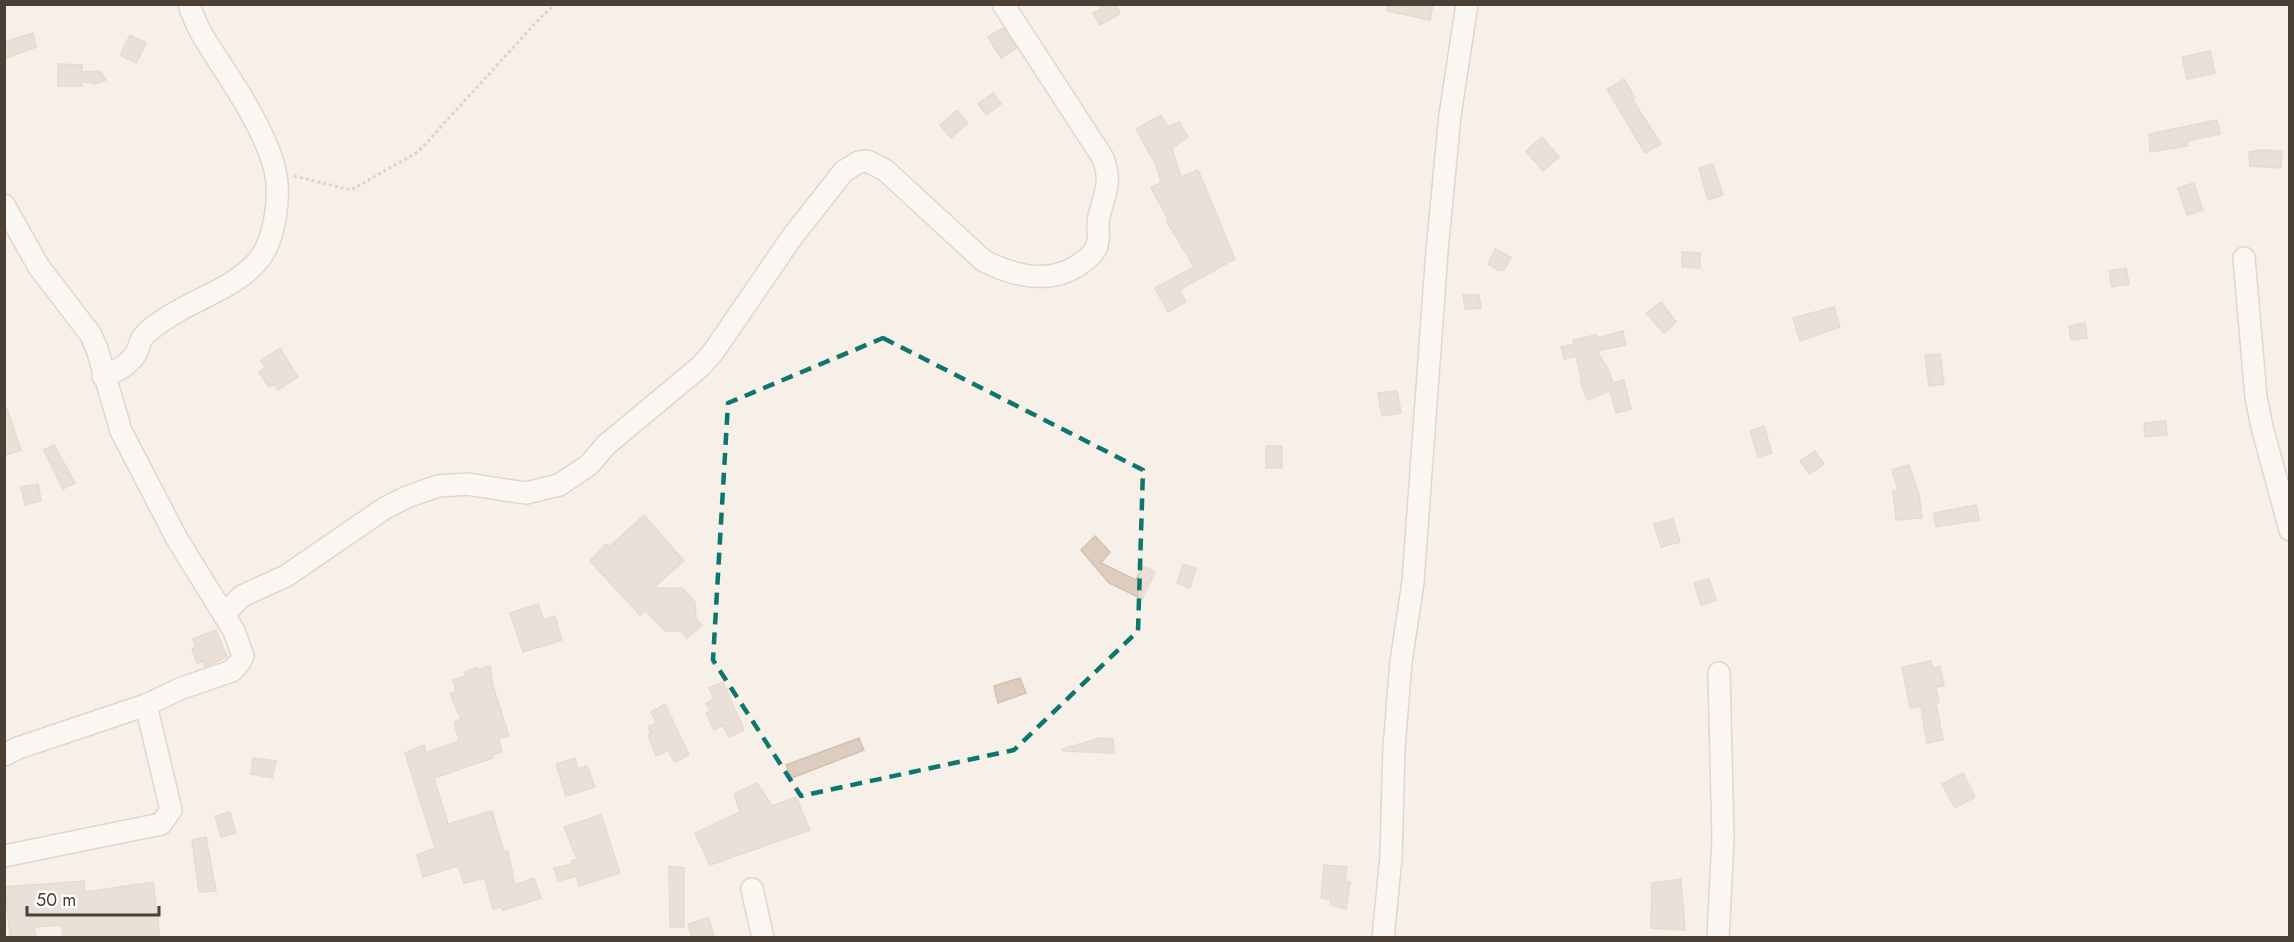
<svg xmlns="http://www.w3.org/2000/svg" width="2294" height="942" font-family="Jost,sans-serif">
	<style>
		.building { fill: #dccdc0; stroke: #d5c1af; stroke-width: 1.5 }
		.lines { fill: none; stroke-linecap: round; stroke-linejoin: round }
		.minor-casing { stroke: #c3b7aa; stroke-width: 24 }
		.path { stroke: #c6b09a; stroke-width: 3; stroke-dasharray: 3 3; stroke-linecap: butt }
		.minor { stroke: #fff; stroke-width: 21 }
		.marked { fill: none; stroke: #0f766e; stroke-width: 4.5; stroke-dasharray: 12 8; stroke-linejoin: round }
	</style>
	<rect width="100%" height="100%" fill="#f6f0e9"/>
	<g class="building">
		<polygon points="1099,4 1116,4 1120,14 1100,25 1093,13 1101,9"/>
		<polygon points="1387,4 1433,4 1430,20 1387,11"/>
		<polygon points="1003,28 1017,48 1001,58 988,37"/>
		<polygon points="33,33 36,47 4,59 4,42"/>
		<polygon points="130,35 146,43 136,63 120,55"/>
		<polygon points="2210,51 2215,73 2187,79 2182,57"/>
		<polygon points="58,64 82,65 82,72 100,71 106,80 96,84 82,81 82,86 58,86"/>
		<polygon points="1624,79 1635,98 1632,99 1661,144 1645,153 1607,89"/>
		<polygon points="993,93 1001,104 986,115 978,104"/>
		<polygon points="957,110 968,123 951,138 940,125"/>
		<polygon points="1161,115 1168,127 1179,122 1188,137 1172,148 1181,177 1198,170 1235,259 1179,290 1186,302 1168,312 1155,288 1194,267 1166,220 1168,219 1151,188 1161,182 1156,165 1136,129"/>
		<polygon points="2217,120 2220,134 2187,141 2188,146 2150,152 2149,134"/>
		<polygon points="1542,137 1559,157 1543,171 1526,151"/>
		<polygon points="2263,150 2282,151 2281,168 2250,166 2249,152"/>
		<polygon points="1713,164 1723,195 1708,200 1699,168"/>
		<polygon points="2194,183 2203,210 2187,215 2178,188"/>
		<polygon points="1495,249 1511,257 1504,270 1498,270 1488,264"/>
		<polygon points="1682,252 1700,253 1700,268 1682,267"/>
		<polygon points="2126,268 2129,284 2112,287 2109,271"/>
		<polygon points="1463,295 1479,295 1481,308 1465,309"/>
		<polygon points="1661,302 1676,322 1664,333 1646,313"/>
		<polygon points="1834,307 1840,327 1800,341 1793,318"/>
		<polygon points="2085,323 2087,338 2071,340 2069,326"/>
		<polygon points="1623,331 1626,345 1597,351 1608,369 1613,383 1624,380 1631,409 1616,413 1610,391 1587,400 1580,381 1582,381 1576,356 1564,359 1561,347 1574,344 1573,340 1596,335 1597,338"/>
		<polygon points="280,348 298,377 278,390 274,384 269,387 259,372 265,368 261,361"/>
		<polygon points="1940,354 1944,384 1929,386 1925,355"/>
		<polygon points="1397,391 1401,413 1382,416 1378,393"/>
		<polygon points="4,409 7,409 21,450 4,456"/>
		<polygon points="2166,421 2167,435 2145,437 2144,423"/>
		<polygon points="1764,426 1772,453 1758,457 1750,431"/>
		<polygon points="54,445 75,483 63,489 44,450"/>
		<rect x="1266" y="446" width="16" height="22"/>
		<polygon points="1815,451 1824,464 1809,474 1800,461"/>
		<polygon points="1909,465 1919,494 1922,518 1896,520 1893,491 1898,490 1892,470"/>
		<polygon points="38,484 41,501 25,505 21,487"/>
		<polygon points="1976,505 1979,520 1936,527 1934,513"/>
		<polygon points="644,515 684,561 653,588 682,588 695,602 696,619 702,625 687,638 681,631 665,631 645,611 640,615 590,561 606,544 609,547"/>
		<polygon points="1673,519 1680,542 1661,547 1654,524"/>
		<polygon points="1095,536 1110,552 1101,563 1136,580 1143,566 1155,572 1142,599 1109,583 1081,550"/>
		<polygon points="1183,564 1196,568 1190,588 1177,583"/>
		<polygon points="1709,579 1716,600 1701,605 1694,583"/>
		<polygon points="538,604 544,620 555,616 562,640 523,652 510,613"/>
		<polygon points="216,630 227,657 205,667 203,661 197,663 192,649 196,647 193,639"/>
		<polygon points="1931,661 1933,669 1940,666 1944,686 1936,687 1939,703 1936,703 1943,740 1927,743 1921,706 1910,708 1902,667"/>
		<polygon points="490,666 493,686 509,736 499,739 502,752 492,755 493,758 434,778 448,824 492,811 504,852 508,851 515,885 534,878 541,898 503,910 501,907 493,909 485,878 464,883 458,866 423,877 417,855 435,848 405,753 424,745 426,753 459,741 454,722 461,719 450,694 456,692 453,680 465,676 465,672 477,667 478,670"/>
		<polygon points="1020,678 1026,693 998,703 994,686"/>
		<polygon points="723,682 744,730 729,737 723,725 714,730 706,713 711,711 706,703 714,699 709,688"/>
		<polygon points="665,704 689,755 675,762 668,751 656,756 648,735 651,732 648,727 657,723 651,712"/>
		<polygon points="859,738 864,750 792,778 786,765"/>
		<polygon points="1100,738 1113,739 1114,753 1063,751 1062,749"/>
		<polygon points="253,758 276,761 272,778 251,774"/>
		<polygon points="575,758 578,769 587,766 595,787 566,796 556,764"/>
		<polygon points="1963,773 1975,797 1955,808 1942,784"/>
		<polygon points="757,783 772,806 796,797 810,830 710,865 695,833 740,812 734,794"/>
		<polygon points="230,812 236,833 221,837 215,816"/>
		<polygon points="601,815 620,873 579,886 576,876 558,881 554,868 572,864 571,861 577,859 564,827"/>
		<polygon points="206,837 216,891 199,892 192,840"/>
		<polygon points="1324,865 1347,867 1345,881 1350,882 1346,909 1330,905 1331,900 1321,898"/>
		<polygon points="669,866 684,868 684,927 670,927"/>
		<polygon points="1681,879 1685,930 1651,928 1652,883"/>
		<polygon points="84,881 85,892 153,882 160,938 63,938 62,925 34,927 36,938 10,938 5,887"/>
		<polygon points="709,918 714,938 692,938 688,924"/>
	</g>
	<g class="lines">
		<defs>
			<g id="minor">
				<polyline points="4,205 39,267 91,335 97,349 121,431 177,539 234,631 243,656 240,662 232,671 182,688 146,705 18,748 4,755"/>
				<polyline points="2244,258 2256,397 2262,427 2290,530"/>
				<path d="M 103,376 C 118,371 132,364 138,349 C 140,345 140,340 143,337 C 152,326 168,317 180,310 C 207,295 236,285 257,262 C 275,242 281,196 275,170 C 268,141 247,105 231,80 C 216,56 197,32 189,4"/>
				<path d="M 224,614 L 242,596 L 286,576 L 385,508 L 407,497 L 438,486 L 454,485 L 467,484 L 526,493 L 559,485 L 589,465 L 606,445 L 701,366 L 714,351 L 792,237 L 844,171 L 859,162 L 867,161 L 885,170 L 984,261 C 1014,276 1051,285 1080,264 C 1086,260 1093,255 1096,248 C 1101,237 1096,227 1099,216 C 1105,193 1112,182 1103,158 L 1003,4"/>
				<polyline points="4,856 161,824 171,810 146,705"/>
				<polyline points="752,889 763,938"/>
				<polyline points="1383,938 1391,857 1394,748 1401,662 1413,582 1437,251 1450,115 1467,4"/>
				<polyline points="1718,938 1723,839 1719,673"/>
			</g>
		</defs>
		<use href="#minor" class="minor-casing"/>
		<polyline class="path" points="294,176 351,190 418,152 540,18 555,4"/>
		<use href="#minor" class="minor"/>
	</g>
	<path d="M0 0H2294V942H0ZM 883,338 L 1143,470 L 1138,631 L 1014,750 L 801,796 L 713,660 L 728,403 Z" fill="#f6f0e9" fill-opacity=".55" fill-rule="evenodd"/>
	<path class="marked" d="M 883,338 L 1143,470 L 1138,631 L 1014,750 L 801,796 L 713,660 L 728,403 Z"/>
	<rect width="2294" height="942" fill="none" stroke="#4b4036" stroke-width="12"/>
	<path d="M27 906v9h132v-9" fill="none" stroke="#4b4036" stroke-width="3"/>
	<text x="36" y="906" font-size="18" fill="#4b4036" stroke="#ffffff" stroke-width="4.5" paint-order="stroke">50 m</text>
</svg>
